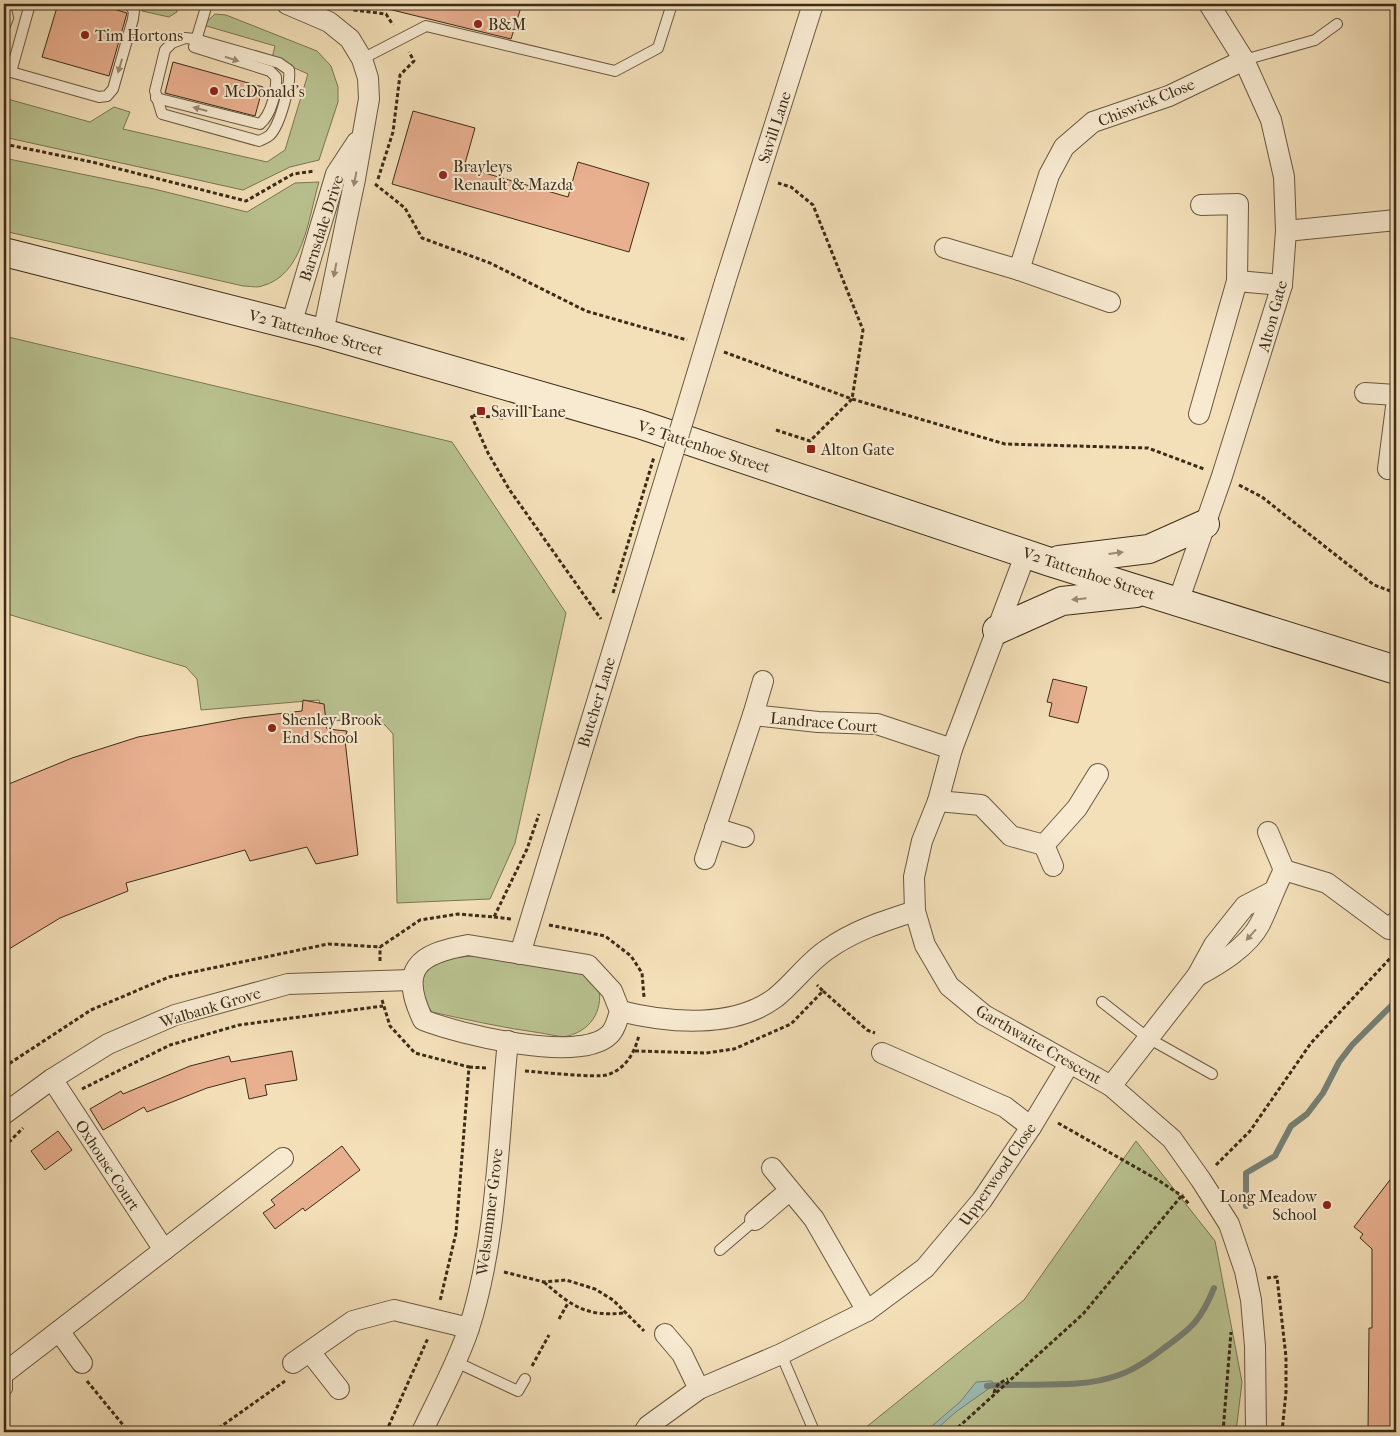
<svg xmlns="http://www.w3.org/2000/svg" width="1400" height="1436" font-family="'IM FELL French Canon',serif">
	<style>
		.green { fill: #b9c290; stroke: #7a7754 }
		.water { fill: #9dbcb6; stroke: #768277 }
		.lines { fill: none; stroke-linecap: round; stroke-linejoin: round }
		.stream { stroke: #768277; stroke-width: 6 }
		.building { fill: #e9b090; stroke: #3c2c18 }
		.lane-casing { stroke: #6a5940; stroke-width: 12 }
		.street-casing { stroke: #6a5940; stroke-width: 22 }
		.secondary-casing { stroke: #3c2c18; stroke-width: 30 }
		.path { stroke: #3c2c18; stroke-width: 3; stroke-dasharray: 4 2.5; stroke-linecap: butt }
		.lane { stroke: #f7ead1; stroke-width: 10 }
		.street { stroke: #f7ead1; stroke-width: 20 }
		.secondary { stroke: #f7ead1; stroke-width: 28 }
		.street-bridge-casing { stroke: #6a5940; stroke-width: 22; stroke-linecap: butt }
		.path-bridge { stroke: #3c2c18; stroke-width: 3; stroke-dasharray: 4 2.5; stroke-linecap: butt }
		.street-bridge { stroke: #f7ead1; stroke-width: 20 }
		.oneway { fill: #9a8b74 }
		.poi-dot { fill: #8f2418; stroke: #f7ead1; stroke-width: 2 }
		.labels { text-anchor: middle; stroke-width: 4; stroke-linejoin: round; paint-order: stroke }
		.poi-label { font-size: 16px; fill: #3c2c18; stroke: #f7ead1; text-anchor: start }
		.street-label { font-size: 16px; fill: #3c2c18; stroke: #f7ead1 }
	</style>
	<rect width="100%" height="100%" fill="#f3dfb8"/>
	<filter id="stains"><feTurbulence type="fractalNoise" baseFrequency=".004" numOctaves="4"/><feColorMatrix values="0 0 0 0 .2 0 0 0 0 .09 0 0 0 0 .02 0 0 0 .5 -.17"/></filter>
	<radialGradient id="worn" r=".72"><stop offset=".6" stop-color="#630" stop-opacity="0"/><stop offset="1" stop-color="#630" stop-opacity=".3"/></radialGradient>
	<g class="green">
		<polygon points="139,4 176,4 177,12 169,17 142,11"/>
		<polygon points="215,14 226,15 317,51 331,66 338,87 338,102 319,160 290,167 243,190 4,137 4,98 90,122 114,107 130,112 123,129 267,162 285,150 308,74 272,58 275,46 203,25"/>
		<path d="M 4,158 L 154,189 L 247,212 L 295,183 L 319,182 C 308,218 304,275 262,286 C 257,288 249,286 243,286 L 4,231 Z"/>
		<polygon points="4,336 452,442 566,613 515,843 490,899 397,903 393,734 385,725 359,720 324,721 319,700 201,710 197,679 186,667 4,613"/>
		<path d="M 473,956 L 582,974 L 598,983 C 604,1007 594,1029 568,1036 C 561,1038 549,1034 541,1033 C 504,1028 468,1020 432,1012 L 419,993 L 422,972 L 434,959 Z"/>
		<polygon points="1136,1141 1215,1241 1242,1382 1236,1432 860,1432 1024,1300"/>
	</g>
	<polygon class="water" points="992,1381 994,1385 957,1411 933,1432 925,1432 961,1401 976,1382"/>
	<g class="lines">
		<g class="stream">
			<polyline points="1246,1206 1246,1173 1275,1156 1291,1126 1307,1114 1323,1093 1339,1062 1352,1045 1396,1001"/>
			<path d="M 987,1386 C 1030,1382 1078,1390 1119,1375 C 1136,1369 1150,1359 1164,1348 C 1192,1328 1201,1320 1214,1288"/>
		</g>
	</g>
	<g class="building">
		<polygon points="58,4 97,4 127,13 109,76 42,57"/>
		<polygon points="389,4 522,4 511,39 388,9"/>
		<polygon points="173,62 263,87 255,116 165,93"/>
		<polygon points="413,111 475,128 464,167 568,197 578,162 649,183 629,252 392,184"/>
		<polygon points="1053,679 1087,687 1078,723 1049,716 1052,703 1047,702"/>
		<polygon points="303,700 324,704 327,729 347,731 345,740 358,855 316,864 307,847 250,861 245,850 126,883 128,891 60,918 4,952 4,786 72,758 138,737 242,718 302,711"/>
		<polygon points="292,1051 297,1080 265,1085 267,1095 249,1099 245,1078 207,1088 147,1112 144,1107 103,1130 90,1109 121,1091 123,1094 190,1066 229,1056 231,1062"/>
		<polygon points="58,1131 72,1150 45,1170 31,1151"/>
		<polygon points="342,1146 360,1170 305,1211 303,1208 275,1229 263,1213 275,1205 271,1200"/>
		<polygon points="1396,1172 1396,1432 1368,1432 1369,1328 1372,1328 1372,1249 1360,1238 1363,1234 1354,1227"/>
	</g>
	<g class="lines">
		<defs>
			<g id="lane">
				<polyline points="4,28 8,18 5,4"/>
				<path d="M 185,38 L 195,39 L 279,63 L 289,70 C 291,84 280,125 270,135 C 267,138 263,139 259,141 L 162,114 L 155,91 L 165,50 L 172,43 Z"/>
				<polyline points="4,59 11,72 99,97 107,96 113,89 133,19 134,11 129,4"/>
				<polyline points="362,59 426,26 615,71 658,48 672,4"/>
				<polyline points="1244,60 1315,40 1337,24"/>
				<polyline points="11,72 30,4"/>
				<path d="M 156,98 L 260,124 C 271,115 277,91 276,77 L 270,71 L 194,47 L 207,4"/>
				<polyline points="1102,1002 1148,1038 1212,1074"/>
				<polyline points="720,1250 755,1220"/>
				<polyline points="781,1354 814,1431"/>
				<polyline points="456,1362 518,1391 525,1379"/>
				<polyline points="4,1392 7,1389 7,1371 4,1369"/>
			</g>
			<g id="street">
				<polyline points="287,4 329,22 350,39 362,59 368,78 369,99 355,179 323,333"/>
				<polyline points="1201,205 1238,204 1237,281"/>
				<polyline points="1286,231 1396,220"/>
				<polyline points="945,248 1019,270 1110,302"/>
				<polyline points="1019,270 1049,175 1064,147 1093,122 1169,96 1244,60"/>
				<polyline points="725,282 813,4"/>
				<polyline points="291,325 336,174 357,142"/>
				<polyline points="1365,393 1396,395"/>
				<polyline points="1199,414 1237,281 1282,285"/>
				<polyline points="1388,469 1396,407"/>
				<polyline points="1026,553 952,749 938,801 922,841 914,877 915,911 925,945 949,986 984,1015 1111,1086 1172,1139 1201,1180 1229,1224 1245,1271 1251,1300 1255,1346 1256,1432"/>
				<polyline points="1178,602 1222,476 1282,285 1286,231 1284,177 1271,120 1244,60 1209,4"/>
				<polyline points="763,681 753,715 818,722 877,724 952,749"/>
				<polyline points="938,801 981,805 1011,836 1044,845 1053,866"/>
				<polyline points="715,828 744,837"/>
				<polyline points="1044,845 1077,808 1098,774"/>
				<polyline points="705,859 753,715"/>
				<polyline points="1284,870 1327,883 1389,929 1396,922"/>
				<path d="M 468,945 L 588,965 L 612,991 L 620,1011 C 618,1018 615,1030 609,1035 C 579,1064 459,1034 423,1020 C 399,969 417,954 468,945 Z"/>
				<polyline points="520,954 674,450"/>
				<path d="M 1197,976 C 1219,964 1248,947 1260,924 C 1269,906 1275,887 1284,870 L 1268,832"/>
				<path d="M 620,1011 C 668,1023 733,1029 775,998 C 794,983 808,962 828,949 C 855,930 884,921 915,911"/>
				<polyline points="882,1053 1005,1107 1031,1127"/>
				<polyline points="52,1079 164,1250 283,1158"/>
				<polyline points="1111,1086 1197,976 1214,945 1245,906 1272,892"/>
				<polyline points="4,1114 52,1079 108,1044 175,1015 288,984 411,980"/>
				<polyline points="772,1168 814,1219 867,1311"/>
				<polyline points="755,1220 789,1191"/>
				<polyline points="59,1331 82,1363"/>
				<polyline points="665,1334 682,1354 699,1389"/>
				<polyline points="310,1352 339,1389"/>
				<polyline points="293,1363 353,1321 394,1310 469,1328"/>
				<polyline points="7,1371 164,1250"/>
				<path d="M 422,1432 C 438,1398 457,1364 469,1328 C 498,1238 498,1135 508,1041"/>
				<polyline points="644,1432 648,1426 699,1389 781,1354 867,1311 925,1268 982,1200 1031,1127 1069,1064"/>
			</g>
			<g id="secondary">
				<polyline points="4,252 323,333 639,424 1050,562 1396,670"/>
				<polyline points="1059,560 1149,549 1205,524"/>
				<polyline points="997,630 1062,601 1136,593"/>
			</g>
		</defs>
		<use href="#lane" class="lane-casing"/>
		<use href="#street" class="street-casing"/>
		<use href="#secondary" class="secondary-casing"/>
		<g class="path">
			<polyline points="342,4 354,10 386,14 393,25"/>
			<polyline points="4,144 92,162 246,201 293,174 315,171"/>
			<polyline points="378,179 393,132 400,75 414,61 409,52"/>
			<polyline points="375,184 405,208 422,238 490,263 586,311 687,340"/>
			<polyline points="724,352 852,399 1005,444 1148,448 1204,469"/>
			<polyline points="503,418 471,415 488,453 509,489 601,619"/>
			<polyline points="776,430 810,441 852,399 863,330 813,205 791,187 778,183"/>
			<polyline points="1239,485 1262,497 1374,585 1396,593"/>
			<polyline points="494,917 511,919"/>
			<polyline points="549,925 605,936 631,956 642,973 644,997"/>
			<polyline points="380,961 380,947"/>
			<polyline points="823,991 867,1030 875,1033"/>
			<polyline points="382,1000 390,1026 415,1053 469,1067 456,1233 440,1301"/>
			<polyline points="635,1051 706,1053 734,1049 791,1024 823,991 817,985"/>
			<polyline points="4,1067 91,1010 169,977 328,944 380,947 420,920 458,914 494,917 527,849 539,814"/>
			<polyline points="469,1067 486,1068"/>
			<path d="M 525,1071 C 540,1072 596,1078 607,1075 C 626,1069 635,1052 639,1035"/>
			<polyline points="82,1089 170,1045 239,1025 383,1006"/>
			<polyline points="1058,1123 1158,1180 1182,1196 1190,1205"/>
			<polyline points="4,1147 23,1128"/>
			<polyline points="1216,1165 1250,1131 1311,1043 1396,952"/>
			<polyline points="504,1272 544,1282 566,1280 595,1289 613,1300 644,1331"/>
			<polyline points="1267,1278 1277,1277 1286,1357 1286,1392 1282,1432"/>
			<path d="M 544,1282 C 571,1306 587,1317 624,1313"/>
			<polyline points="559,1319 568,1303"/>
			<polyline points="532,1366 549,1335"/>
			<polyline points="87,1381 128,1431 132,1432"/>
			<path d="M 994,1393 C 996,1385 1000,1382 1008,1379"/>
			<polyline points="213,1432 285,1381"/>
			<polyline points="386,1432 428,1338"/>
			<polyline points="953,1432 1083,1314 1183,1194"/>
			<polyline points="1223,1432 1231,1332"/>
		</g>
		<use href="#lane" class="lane"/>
		<use href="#street" class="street"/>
		<use href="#secondary" class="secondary"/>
		<defs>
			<polyline id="street-bridge" points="674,450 725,282"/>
		</defs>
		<use href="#street-bridge" class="street-bridge-casing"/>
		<polyline class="path-bridge" points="613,593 654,457"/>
		<use href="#street-bridge" class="street-bridge"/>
	</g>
	<defs><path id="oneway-solid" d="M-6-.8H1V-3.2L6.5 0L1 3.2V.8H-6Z" transform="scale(1.25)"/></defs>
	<g class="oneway">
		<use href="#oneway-solid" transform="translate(232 59) rotate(18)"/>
		<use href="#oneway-solid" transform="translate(120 66) rotate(106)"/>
		<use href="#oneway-solid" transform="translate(200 109) rotate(-165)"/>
		<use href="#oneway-solid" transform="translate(355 179) rotate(101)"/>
		<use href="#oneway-solid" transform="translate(335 270) rotate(101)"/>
		<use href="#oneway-solid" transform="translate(1116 553) rotate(-7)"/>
		<use href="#oneway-solid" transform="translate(1079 599) rotate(174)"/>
		<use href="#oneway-solid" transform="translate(1251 935) rotate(132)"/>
	</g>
	<g class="poi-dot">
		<circle cx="478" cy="24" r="5"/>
		<circle cx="85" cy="35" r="5"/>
		<circle cx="214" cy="91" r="5"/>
		<circle cx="443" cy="175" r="5"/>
		<rect x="476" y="406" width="10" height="10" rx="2.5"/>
		<rect x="806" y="444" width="10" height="10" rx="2.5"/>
		<circle cx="272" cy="728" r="5"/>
		<circle cx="1327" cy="1205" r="5"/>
	</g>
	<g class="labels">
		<g class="poi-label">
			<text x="488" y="30">B&amp;M</text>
			<text x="95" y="41">Tim Hortons</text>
			<text x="224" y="97">McDonald's</text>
			<text x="453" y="172">Brayleys<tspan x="453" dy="18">Renault &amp; Mazda</tspan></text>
			<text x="491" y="417">Savill Lane</text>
			<text x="821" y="455">Alton Gate</text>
			<text x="282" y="725">Shenley Brook<tspan x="282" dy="18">End School</tspan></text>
			<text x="1317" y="1202" text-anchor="end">Long Meadow<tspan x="1317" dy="18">School</tspan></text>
		</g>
		<g class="street-label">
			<text transform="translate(1146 102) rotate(-22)" y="6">Chiswick Close</text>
			<text transform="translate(774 127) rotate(-72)" y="6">Savill Lane</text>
			<text transform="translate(321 228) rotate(-72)" y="6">Barnsdale Drive</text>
			<text transform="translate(1272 316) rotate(-75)" y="6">Alton Gate</text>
			<text transform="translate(316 332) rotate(15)" y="6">V2 Tattenhoe Street</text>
			<text transform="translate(704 446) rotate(18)" y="6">V2 Tattenhoe Street</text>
			<text transform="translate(1089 573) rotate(18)" y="6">V2 Tattenhoe Street</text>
			<text transform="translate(596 702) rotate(-73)" y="6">Butcher Lane</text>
			<text transform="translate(824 722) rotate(5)" y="6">Landrace Court</text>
			<text transform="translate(210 1007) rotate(-17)" y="6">Walbank Grove</text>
			<text transform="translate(1039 1044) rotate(30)" y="6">Garthwaite Crescent</text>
			<text transform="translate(108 1165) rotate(57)" y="6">Oxhouse Court</text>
			<text transform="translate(997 1174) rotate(-55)" y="6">Upperwood Close</text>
			<text transform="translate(489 1212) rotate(-83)" y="6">Welsummer Grove</text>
		</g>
	</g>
	<rect width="1400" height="1436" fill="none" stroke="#f3dfb8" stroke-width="20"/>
	<rect x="5" y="5" width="1390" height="1426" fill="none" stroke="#3c2c18" stroke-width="2.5"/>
	<rect x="10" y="10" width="1380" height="1416" fill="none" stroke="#3c2c18"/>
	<rect width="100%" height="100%" filter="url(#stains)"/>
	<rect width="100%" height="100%" fill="url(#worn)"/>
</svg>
